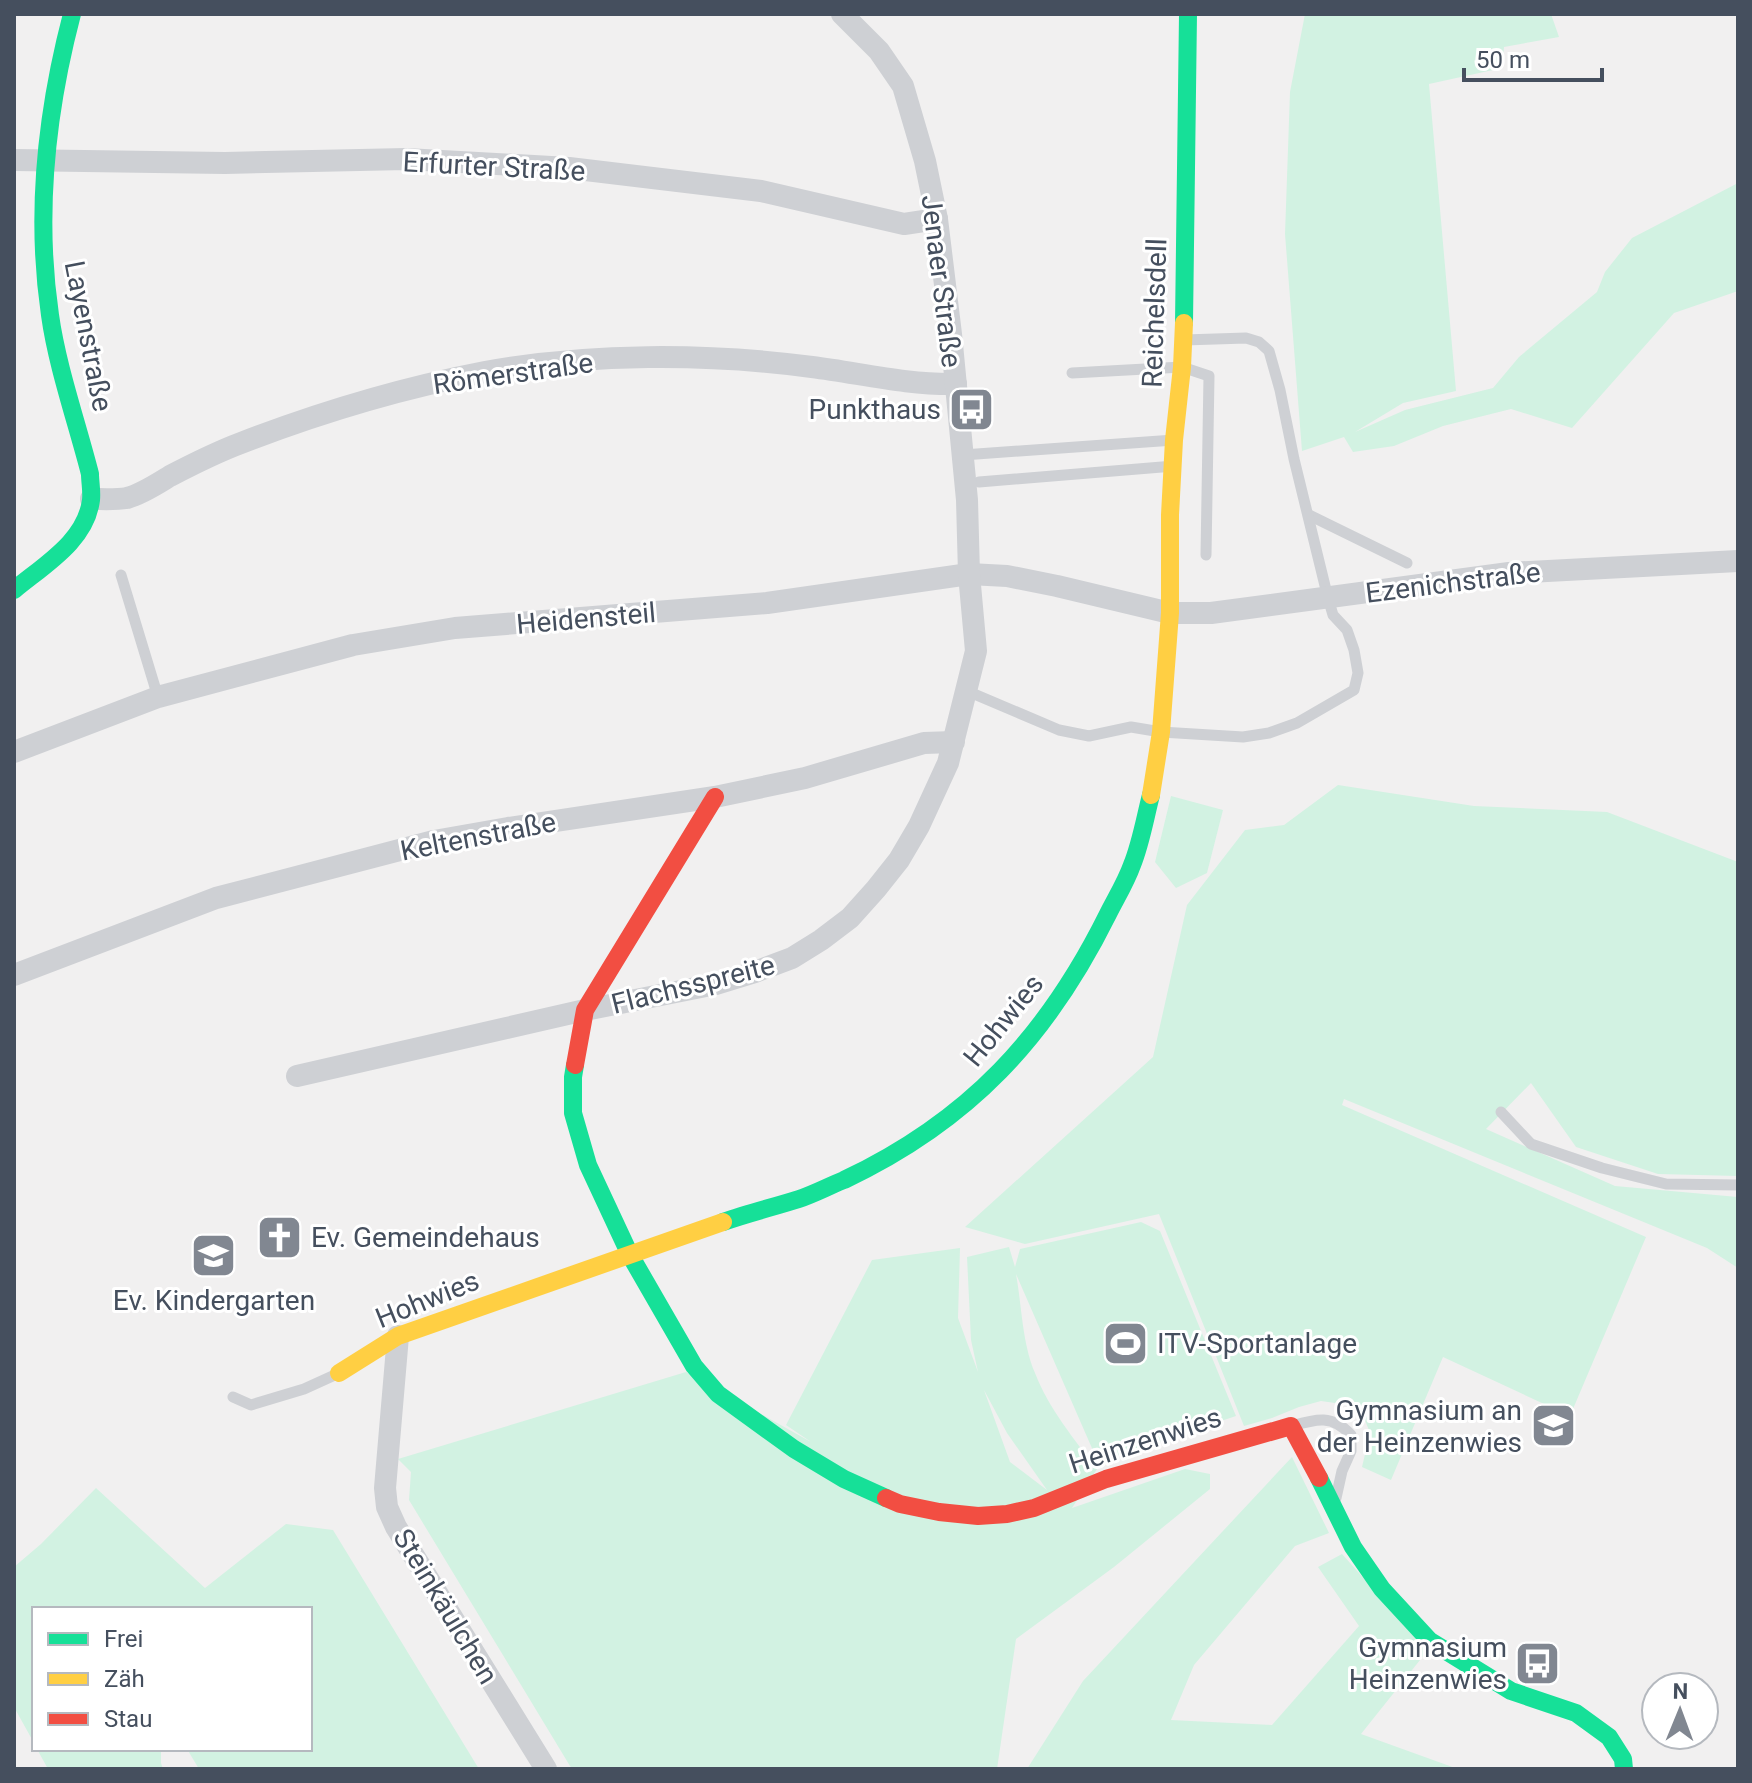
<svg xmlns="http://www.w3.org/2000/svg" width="1752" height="1783" font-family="Roboto,sans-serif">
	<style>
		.green { fill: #d2f2e2; fill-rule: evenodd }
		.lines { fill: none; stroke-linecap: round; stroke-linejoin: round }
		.lane { stroke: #ced0d4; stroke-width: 11 }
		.street { stroke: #ced0d4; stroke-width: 22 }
		.fast { stroke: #16e098; stroke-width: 18 }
		.slow { stroke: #ffcf43; stroke-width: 18 }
		.jam { stroke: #f24e42; stroke-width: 18 }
		.labels { text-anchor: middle; stroke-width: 6; stroke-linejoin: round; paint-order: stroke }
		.street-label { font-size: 28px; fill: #454f5e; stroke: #fff }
		.poi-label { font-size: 28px; fill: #454f5e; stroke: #fff; text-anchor: end }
	</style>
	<rect width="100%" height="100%" fill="#f1f0f0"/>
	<g class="green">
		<polygon points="1305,14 1551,14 1559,37 1504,47 1502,68 1429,84 1456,391 1403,403 1355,432 1405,410 1493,388 1519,357 1597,292 1605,272 1632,238 1738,183 1738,291 1674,313 1572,428 1511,409 1443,426 1394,446 1353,452 1344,437 1302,451 1285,234 1290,92"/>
		<polygon points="1338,785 1474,806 1607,812 1738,862 1738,1176 1658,1174 1576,1147 1531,1083 1486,1129 1615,1186 1738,1197 1738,1268 1707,1248 1344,1099 1342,1105 1646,1237 1570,1416 1443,1357 1391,1480 1362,1467 1370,1433 1363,1415 1349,1405 1321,1401 1299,1407 1272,1418 1244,1426 1159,1214 1025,1244 965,1227 1153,1057 1187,905 1245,830 1284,825"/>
		<polygon points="1171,796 1223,810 1207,873 1176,888 1155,862"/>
		<path d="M 1141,1222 L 1160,1231 L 1236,1416 L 1098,1462 L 1016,1274 C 1022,1307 1022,1342 1035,1373 C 1049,1409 1074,1439 1097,1469 L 1072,1508 L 1185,1469 L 1210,1474 L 1210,1489 L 1114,1567 L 1016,1639 L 997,1769 L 573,1769 L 570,1766 L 409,1500 L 411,1472 L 398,1459 L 686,1372 L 811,1442 L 786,1425 L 872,1260 L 960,1248 L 958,1318 L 978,1372 L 971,1340 L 967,1257 L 1009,1247 L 1015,1267 L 1020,1249 ZM 984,1390 L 1007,1433 L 1047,1490 L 1010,1462 Z"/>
		<polygon points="1292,1457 1329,1533 1295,1546 1194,1665 1171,1720 1272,1725 1359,1626 1318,1567 1342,1554 1428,1650 1361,1734 1458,1769 1027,1769 1083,1681"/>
		<polygon points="96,1488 205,1588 286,1524 333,1530 479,1769 199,1769 187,1749 310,1749 310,1609 34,1609 34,1743 14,1707 14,1567 41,1544"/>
		<polygon points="37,1749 161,1749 161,1763 163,1769 48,1769"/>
	</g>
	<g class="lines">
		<g class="lane">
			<polyline points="1072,373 1182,367 1209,376 1206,555"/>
			<polyline points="963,455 1174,440"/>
			<polyline points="979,482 1174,466"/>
			<polyline points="1309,515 1407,563"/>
			<polyline points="121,575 158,697"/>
			<polyline points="967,691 1059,730 1089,736 1131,727 1161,732 1243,737 1269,733 1297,723 1354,690 1358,673 1354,650 1347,630 1333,615 1328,598 1294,459 1280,390 1269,351 1259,342 1246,338 1184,340"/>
			<polyline points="1501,1112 1531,1144 1602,1168 1666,1184 1738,1185"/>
			<polyline points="233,1397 251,1405 304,1389 337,1374"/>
			<path d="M 1292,1426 C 1316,1419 1332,1414 1351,1435 L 1351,1451 L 1342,1471 L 1336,1498"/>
		</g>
		<g class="street">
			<polyline points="14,160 225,163 406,159 569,168 761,191 904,224 937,219"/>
			<path d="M 91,499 C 102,499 115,500 127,498 C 142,494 157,484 170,476 C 193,464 217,452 241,443 C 321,412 402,388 485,372 C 589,353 707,353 812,367 C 860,373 906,385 956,384"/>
			<polyline points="14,752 158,697 353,645 455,628 767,603 969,574 1007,576 1057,586 1170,613 1211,613 1509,573 1738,561"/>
			<polyline points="14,975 216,898 434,841 508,828 715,797 805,778 924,743 954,742"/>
			<polyline points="297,1076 585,1010 716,984 755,972 792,958 821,940 850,918 876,889 899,860 919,826 948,763 976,651 969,574 967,500 951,334 937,219 925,161 903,86 879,51 842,14"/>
			<polyline points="398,1336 385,1488 387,1507 396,1527 546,1769"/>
		</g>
		<g class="fast">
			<polyline points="1184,323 1188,14"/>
			<path d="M 14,590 C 44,565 86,541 91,500 C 92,491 90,482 90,474 C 77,423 57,366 50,315 C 35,213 46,113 72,14"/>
			<polyline points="575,1065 573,1077 573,1113 588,1165 630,1255 694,1366 718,1394 794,1449 844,1479 886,1498"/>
			<path d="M 723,1222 C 748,1213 774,1207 799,1199 C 814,1194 829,1186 844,1180 C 969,1121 1047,1037 1108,914 C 1116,898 1126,882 1132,865 C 1141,843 1145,818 1151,795"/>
			<polyline points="1319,1478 1353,1547 1382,1589 1430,1641 1511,1691 1576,1713 1609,1737 1623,1759 1624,1769"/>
		</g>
		<g class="slow">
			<polyline points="1151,795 1161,732 1170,613 1170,515 1174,440 1182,367 1184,323"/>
			<polyline points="339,1373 398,1336 723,1222"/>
		</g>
		<g class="jam">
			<polyline points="575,1065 585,1010 715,797"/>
			<polyline points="886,1498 900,1504 939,1512 978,1516 1007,1514 1034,1508 1106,1479 1291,1426 1319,1478"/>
		</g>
	</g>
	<defs>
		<symbol id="bus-square" viewBox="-11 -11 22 22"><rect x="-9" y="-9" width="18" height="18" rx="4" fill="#818791" stroke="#fff"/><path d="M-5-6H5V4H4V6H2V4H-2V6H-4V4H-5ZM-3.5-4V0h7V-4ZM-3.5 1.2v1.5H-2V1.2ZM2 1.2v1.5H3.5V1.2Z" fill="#fff"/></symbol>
		<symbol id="church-square" viewBox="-11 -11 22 22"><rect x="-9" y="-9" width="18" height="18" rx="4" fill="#818791" stroke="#fff"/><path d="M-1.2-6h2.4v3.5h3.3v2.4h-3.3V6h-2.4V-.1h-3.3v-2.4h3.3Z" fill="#fff"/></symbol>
		<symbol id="school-square" viewBox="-11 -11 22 22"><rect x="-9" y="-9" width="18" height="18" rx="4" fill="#818791" stroke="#fff"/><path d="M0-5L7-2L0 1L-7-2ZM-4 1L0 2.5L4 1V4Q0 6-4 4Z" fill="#fff"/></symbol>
		<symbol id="stadium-square" viewBox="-11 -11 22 22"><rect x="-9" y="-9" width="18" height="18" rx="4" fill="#818791" stroke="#fff"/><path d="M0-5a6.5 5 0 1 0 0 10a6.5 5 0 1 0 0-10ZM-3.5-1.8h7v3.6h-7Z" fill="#fff"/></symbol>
	</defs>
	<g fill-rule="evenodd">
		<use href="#bus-square" x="946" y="384" width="51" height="51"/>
		<use href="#church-square" x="254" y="1212" width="51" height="51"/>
		<use href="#school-square" x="188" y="1230" width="51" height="51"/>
		<use href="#stadium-square" x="1100" y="1318" width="51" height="51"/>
		<use href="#school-square" x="1528" y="1400" width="51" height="51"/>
		<use href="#bus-square" x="1512" y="1638" width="51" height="51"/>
	</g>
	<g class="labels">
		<g class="street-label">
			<text transform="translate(494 166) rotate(3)" y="10">Erfurter Straße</text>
			<text transform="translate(942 281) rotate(83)" y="10">Jenaer Straße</text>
			<text transform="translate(1154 313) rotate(-88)" y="10">Reichelsdell</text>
			<text transform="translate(89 336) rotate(79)" y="10">Layenstraße</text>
			<text transform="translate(513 373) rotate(-8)" y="10">Römerstraße</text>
			<text transform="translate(1453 582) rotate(-7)" y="10">Ezenichstraße</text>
			<text transform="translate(586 618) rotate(-5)" y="10">Heidensteil</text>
			<text transform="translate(478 836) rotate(-11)" y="10">Keltenstraße</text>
			<text transform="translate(693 984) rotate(-14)" y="10">Flachsspreite</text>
			<text transform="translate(1003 1020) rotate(-51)" y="10">Hohwies</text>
			<text transform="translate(427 1299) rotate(-22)" y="10">Hohwies</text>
			<text transform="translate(1145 1440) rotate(-18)" y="10">Heinzenwies</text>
			<text transform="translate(446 1606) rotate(59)" y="10">Steinkäulchen</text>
		</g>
		<g class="poi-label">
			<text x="941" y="419">Punkthaus</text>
			<text x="311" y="1247" text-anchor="start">Ev. Gemeindehaus</text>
			<text x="214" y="1310" text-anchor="middle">Ev. Kindergarten</text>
			<text x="1157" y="1353" text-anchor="start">ITV-Sportanlage</text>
			<text x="1522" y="1420">Gymnasium an<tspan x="1522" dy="32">der Heinzenwies</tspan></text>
			<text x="1507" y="1657">Gymnasium<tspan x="1507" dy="32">Heinzenwies</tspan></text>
		</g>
	</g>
	<rect width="1752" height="1783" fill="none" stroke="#454f5e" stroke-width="32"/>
	<rect x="32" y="1607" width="280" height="144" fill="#ffffff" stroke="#b5b9bf" stroke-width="2"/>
	<rect x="48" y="1633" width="40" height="12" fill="#16e098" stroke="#b5b9bf" stroke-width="2"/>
	<text x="104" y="1647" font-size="24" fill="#454f5e">Frei</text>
	<rect x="48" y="1673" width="40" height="12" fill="#ffcf43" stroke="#b5b9bf" stroke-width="2"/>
	<text x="104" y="1687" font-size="24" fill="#454f5e">Zäh</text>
	<rect x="48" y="1713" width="40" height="12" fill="#f24e42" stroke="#b5b9bf" stroke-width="2"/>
	<text x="104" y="1727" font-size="24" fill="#454f5e">Stau</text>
	<g transform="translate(1680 1711) rotate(1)"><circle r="38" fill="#ffffff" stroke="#b5b9bf" stroke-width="2"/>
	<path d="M0-6L14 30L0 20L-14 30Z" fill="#818791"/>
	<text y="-12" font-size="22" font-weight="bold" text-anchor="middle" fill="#454f5e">N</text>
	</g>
	<path d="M1464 68v12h138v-12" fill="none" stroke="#454f5e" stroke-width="4"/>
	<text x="1476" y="68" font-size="24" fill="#454f5e" stroke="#ffffff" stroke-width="6" paint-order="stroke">50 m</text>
</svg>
